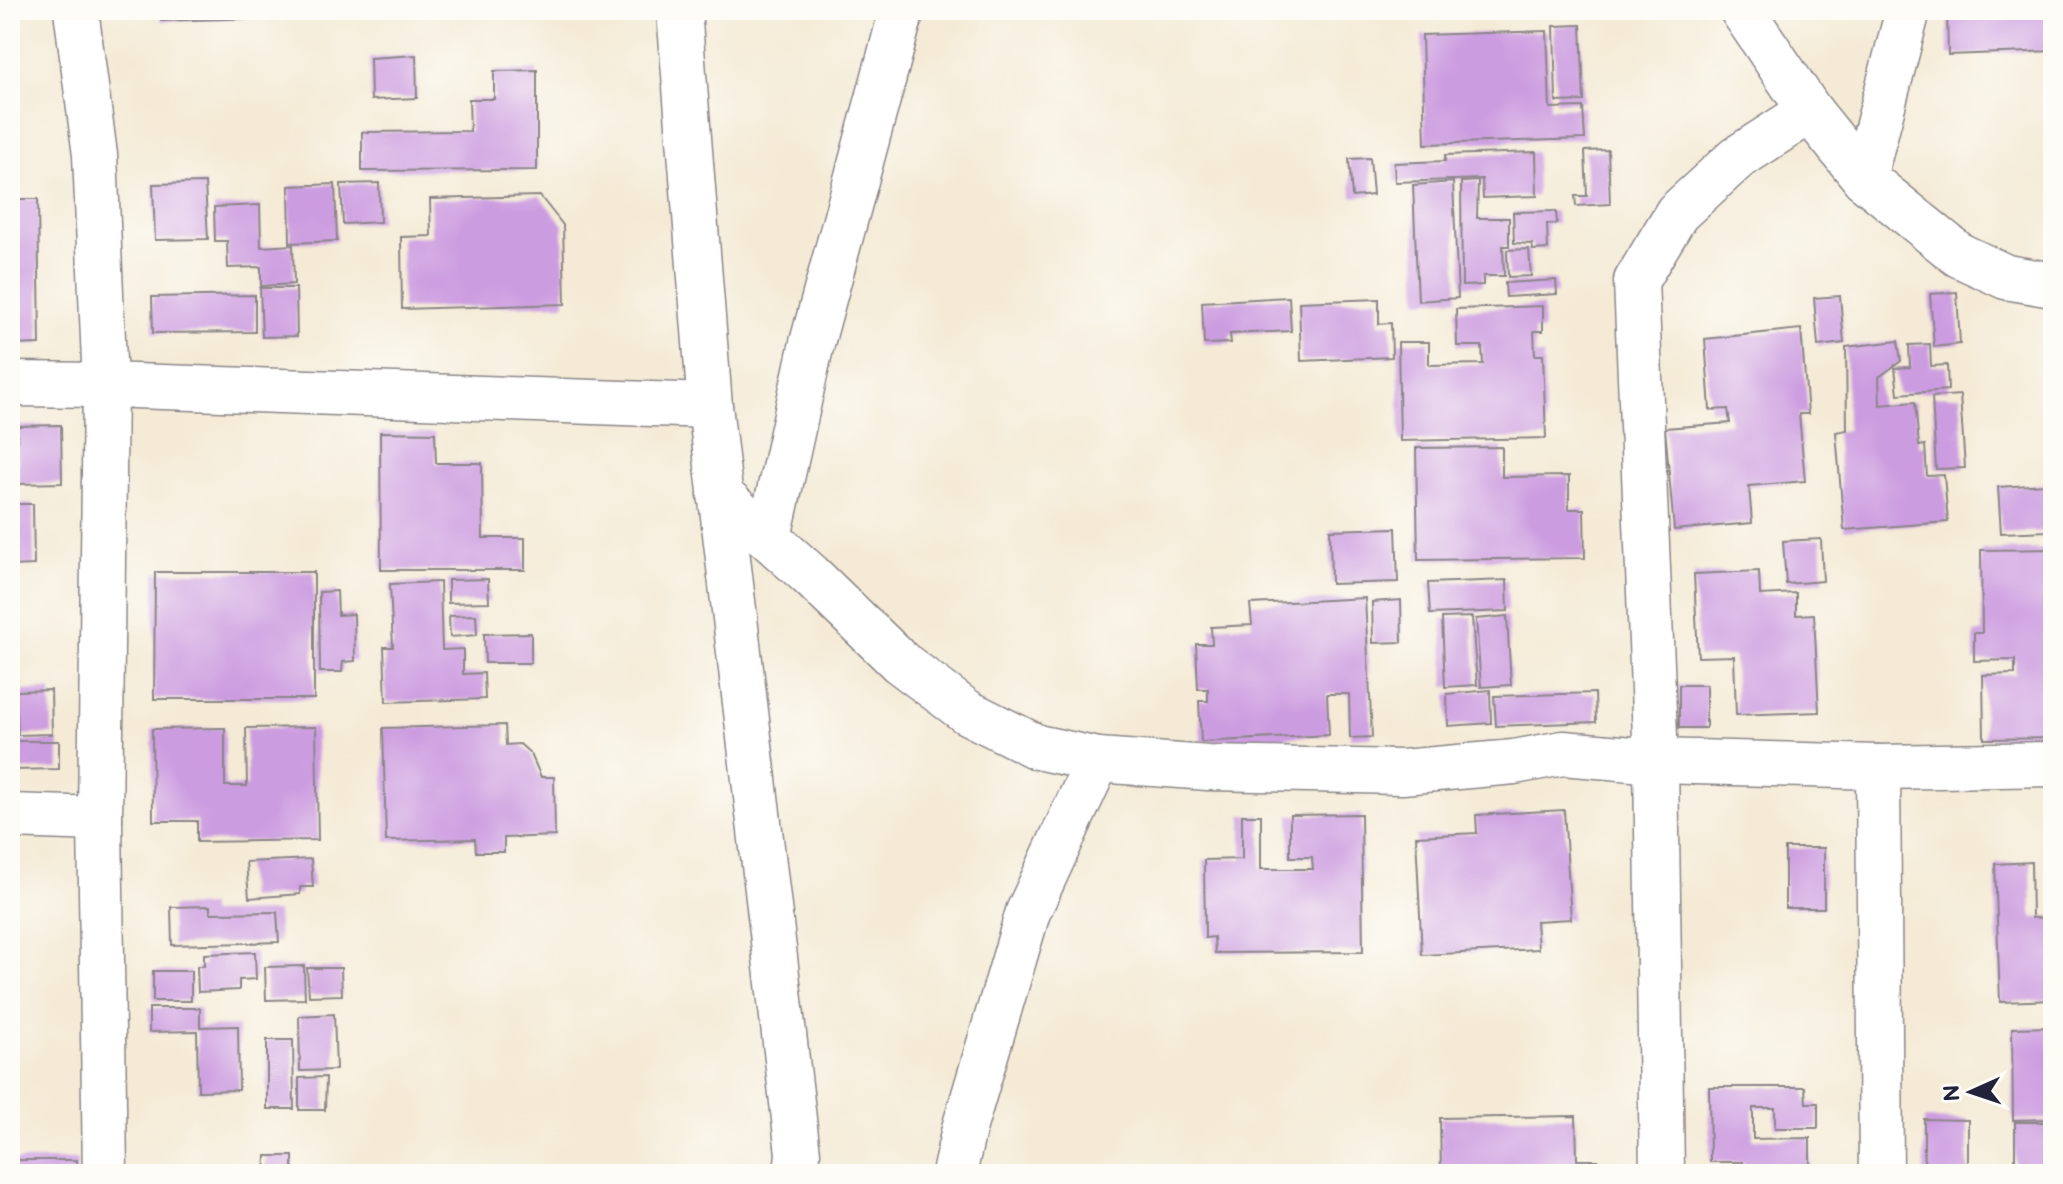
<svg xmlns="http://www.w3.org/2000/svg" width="2063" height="1184" font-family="'Balsamiq Sans',sans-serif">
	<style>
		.building { fill: #cc9ce0 }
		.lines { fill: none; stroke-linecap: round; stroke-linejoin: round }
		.minor-casing { stroke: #8b8688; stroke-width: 47 }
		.minor { stroke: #fff; stroke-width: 44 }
	</style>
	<rect width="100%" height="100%" fill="#fdfcf7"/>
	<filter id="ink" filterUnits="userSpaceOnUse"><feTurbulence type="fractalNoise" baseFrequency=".0125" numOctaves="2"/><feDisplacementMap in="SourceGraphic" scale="16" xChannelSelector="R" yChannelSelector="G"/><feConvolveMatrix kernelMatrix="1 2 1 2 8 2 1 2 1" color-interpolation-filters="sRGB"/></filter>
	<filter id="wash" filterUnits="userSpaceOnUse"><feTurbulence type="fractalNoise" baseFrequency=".006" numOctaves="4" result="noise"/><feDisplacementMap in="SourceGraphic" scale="32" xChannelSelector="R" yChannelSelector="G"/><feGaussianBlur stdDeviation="1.8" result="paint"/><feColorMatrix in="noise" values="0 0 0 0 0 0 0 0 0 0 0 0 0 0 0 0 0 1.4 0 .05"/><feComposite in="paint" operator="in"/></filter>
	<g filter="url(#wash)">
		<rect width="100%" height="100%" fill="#f4ead5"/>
		<g id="blocks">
			<g class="building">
				<polygon points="161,10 321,10 322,16 161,21"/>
				<polygon points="1947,10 2053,10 2053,51 1948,55"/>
				<polygon points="1581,25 1584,101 1556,102 1554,26"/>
				<polygon points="1547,31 1550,108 1583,107 1585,139 1425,144 1422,35"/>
				<polygon points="416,55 417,98 371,100 370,58"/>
				<polygon points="537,70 537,170 362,171 362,132 470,131 469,99 494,99 494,71"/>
				<polygon points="1608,150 1610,204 1576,206 1575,196 1587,196 1585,151"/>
				<polygon points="1536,152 1537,196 1483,198 1482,179 1395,182 1394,163 1445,161 1445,155"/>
				<polygon points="1370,158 1373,195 1352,197 1349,159"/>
				<polygon points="1478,181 1477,218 1509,218 1509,246 1503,246 1504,276 1483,276 1483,285 1462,286 1461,182"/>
				<polygon points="1453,182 1458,298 1418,301 1413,185"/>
				<polygon points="205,183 208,239 155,240 153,184"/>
				<polygon points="379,183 380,222 343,224 341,184"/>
				<polygon points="335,184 337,241 290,243 289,186"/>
				<polygon points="540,196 563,225 565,304 402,309 401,237 431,236 430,199"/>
				<polygon points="10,199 38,199 40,344 10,345"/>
				<polygon points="260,205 261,247 293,245 294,284 261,286 261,267 228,268 227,241 215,241 214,207"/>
				<polygon points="1556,211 1557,224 1547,224 1548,249 1533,250 1532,244 1514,243 1513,212"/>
				<polygon points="1529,249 1531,276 1508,277 1507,250"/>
				<polygon points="1556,280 1557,294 1506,297 1505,283"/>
				<polygon points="260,288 296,288 297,336 262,337"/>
				<polygon points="1957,292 1960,344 1934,347 1930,294"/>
				<polygon points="255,295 255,332 153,333 152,297"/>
				<polygon points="1840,296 1844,343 1818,346 1814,298"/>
				<polygon points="1289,297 1291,331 1230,334 1231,343 1204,344 1202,302"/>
				<polygon points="1379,299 1379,324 1391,323 1392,357 1301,361 1299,302"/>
				<polygon points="1543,306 1543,331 1534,331 1535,355 1543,355 1546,438 1400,441 1398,342 1429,342 1429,365 1483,364 1482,346 1457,346 1456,309"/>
				<polygon points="1801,329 1808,414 1799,414 1805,481 1749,486 1752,523 1674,530 1665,428 1730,423 1728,409 1710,410 1705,339"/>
				<polygon points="1898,341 1901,361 1879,377 1880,405 1915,402 1919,446 1925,445 1927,476 1944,475 1948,522 1844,530 1836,432 1847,430 1846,347"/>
				<polygon points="1930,344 1931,366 1947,365 1948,390 1898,394 1895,368 1910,367 1909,345"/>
				<polygon points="1960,395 1965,468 1936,469 1932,397"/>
				<polygon points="61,425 62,483 18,484 17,426"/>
				<polygon points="380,432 435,433 436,463 482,463 483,538 525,538 525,570 381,570"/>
				<polygon points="1502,447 1502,477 1569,476 1569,509 1584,509 1585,558 1418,560 1416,448"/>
				<polygon points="2045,484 2048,531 2001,533 1998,487"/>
				<polygon points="10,504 33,504 34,565 10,566"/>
				<polygon points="1396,528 1398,582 1331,584 1330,530"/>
				<polygon points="1821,539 1823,581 1786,584 1783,541"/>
				<polygon points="2053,549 2053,738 1984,739 1983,675 2015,674 2015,660 1974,661 1974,633 1982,633 1981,550"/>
				<polygon points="1759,571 1760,595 1796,593 1796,615 1814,614 1819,712 1736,715 1734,656 1698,657 1694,574"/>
				<polygon points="155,572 314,572 314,699 154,699"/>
				<polygon points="488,579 489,602 448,603 448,580"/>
				<polygon points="1507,580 1508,611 1430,614 1428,583"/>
				<polygon points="440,582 442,650 463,649 463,674 484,673 485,699 386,702 384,647 393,647 390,584"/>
				<polygon points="337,591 338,615 354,614 355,661 343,662 342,672 320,672 319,592"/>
				<polygon points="1365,598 1372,737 1350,738 1349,694 1327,694 1329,735 1201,742 1199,701 1208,701 1208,689 1198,689 1196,644 1212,644 1211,627 1252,625 1250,604"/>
				<polygon points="1401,600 1402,642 1373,643 1372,602"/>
				<polygon points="476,615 477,635 450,637 449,616"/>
				<polygon points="1507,616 1511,685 1481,687 1476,619"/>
				<polygon points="1472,617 1477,685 1445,687 1442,618"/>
				<polygon points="531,633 531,663 485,663 484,634"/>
				<rect x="1679" y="685" width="27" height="43"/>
				<polygon points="51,690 52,734 18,735 16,691"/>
				<polygon points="1490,690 1491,723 1448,726 1447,694"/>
				<polygon points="1595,693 1596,722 1496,726 1494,696"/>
				<polygon points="505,725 506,745 520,744 531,754 541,777 554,777 555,836 504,838 504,852 476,852 475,839 386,841 383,728"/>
				<polygon points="316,727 318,840 197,842 197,821 153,821 152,729 225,728 225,786 247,786 246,728"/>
				<polygon points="12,741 59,741 59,769 11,770"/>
				<polygon points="1564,810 1571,919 1536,921 1538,949 1422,955 1416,836 1477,833 1476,815"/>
				<polygon points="1361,814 1363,952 1215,953 1214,937 1205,938 1204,860 1242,859 1242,815 1261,815 1261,869 1313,869 1312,857 1290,857 1290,815"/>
				<rect x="1785" y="848" width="39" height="60"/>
				<polygon points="311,859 313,887 300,887 300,894 249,898 246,862"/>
				<polygon points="2031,862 2032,918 2053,917 2053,1000 2000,1002 1995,864"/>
				<polygon points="210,906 210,913 277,912 279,942 172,945 171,907"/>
				<polygon points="255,952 256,979 239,980 239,990 198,992 197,966 204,966 204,954"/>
				<polygon points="304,966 305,999 266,1000 265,967"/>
				<polygon points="307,968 341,968 342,995 309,996"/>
				<rect x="153" y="971" width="38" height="30"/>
				<polygon points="149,1008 200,1008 200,1027 238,1026 239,1090 198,1091 197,1031 149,1032"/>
				<polygon points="334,1014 336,1070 300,1071 299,1016"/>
				<polygon points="2053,1027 2053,1119 2013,1120 2012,1028"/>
				<polygon points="267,1040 293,1040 294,1109 267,1109"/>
				<polygon points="326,1077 325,1110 299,1110 299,1078"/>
				<polygon points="1709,1087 1805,1087 1806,1103 1818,1103 1818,1128 1775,1128 1775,1108 1753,1108 1753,1139 1810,1138 1810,1174 1744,1174 1743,1162 1710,1162"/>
				<polygon points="1576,1116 1577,1160 1598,1160 1599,1174 1441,1174 1440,1118"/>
				<polygon points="1924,1119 1968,1120 1968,1174 1924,1174"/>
				<rect x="2015" y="1122" width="38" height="52"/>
				<polygon points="266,1156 293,1156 293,1174 265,1174"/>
				<rect x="10" y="1160" width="67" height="14"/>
			</g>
		</g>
	</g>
	<g filter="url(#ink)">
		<use href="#blocks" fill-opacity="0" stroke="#8b8688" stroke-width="2"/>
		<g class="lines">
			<defs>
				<g id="minor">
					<polyline points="76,10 95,155 105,385 100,819 105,1174"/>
					<polyline points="679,10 710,406 798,1153 796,1174"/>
					<polyline points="1742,10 1810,111 1864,178 1959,255 2006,277 2053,285"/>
					<polyline points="1864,178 1908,10"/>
					<polyline points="10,384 105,385 710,406"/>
					<polyline points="720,495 810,575 900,662 967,712 1037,747 1098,760 1208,768 1402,772 1514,762 1563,753 1656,761 1878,767 2053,764"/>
					<polyline points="769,537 812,343 902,10"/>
					<polyline points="1878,767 1881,1174"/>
					<polyline points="10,816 100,819"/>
					<polyline points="954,1174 964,1129 1028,912 1098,760"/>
					<polyline points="1662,1174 1656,761 1636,281 1677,213 1737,158 1810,111"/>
				</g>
			</defs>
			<use href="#minor" class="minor-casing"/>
			<use href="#minor" class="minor"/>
		</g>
	</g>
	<rect width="2063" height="1184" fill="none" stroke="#fdfcf7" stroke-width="40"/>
	<g transform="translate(1971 1092) rotate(267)" stroke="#fdfcf7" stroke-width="6" paint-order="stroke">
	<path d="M0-6L14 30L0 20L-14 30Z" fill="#22223b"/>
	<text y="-12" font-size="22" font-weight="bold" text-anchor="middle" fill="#22223b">N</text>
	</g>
</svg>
